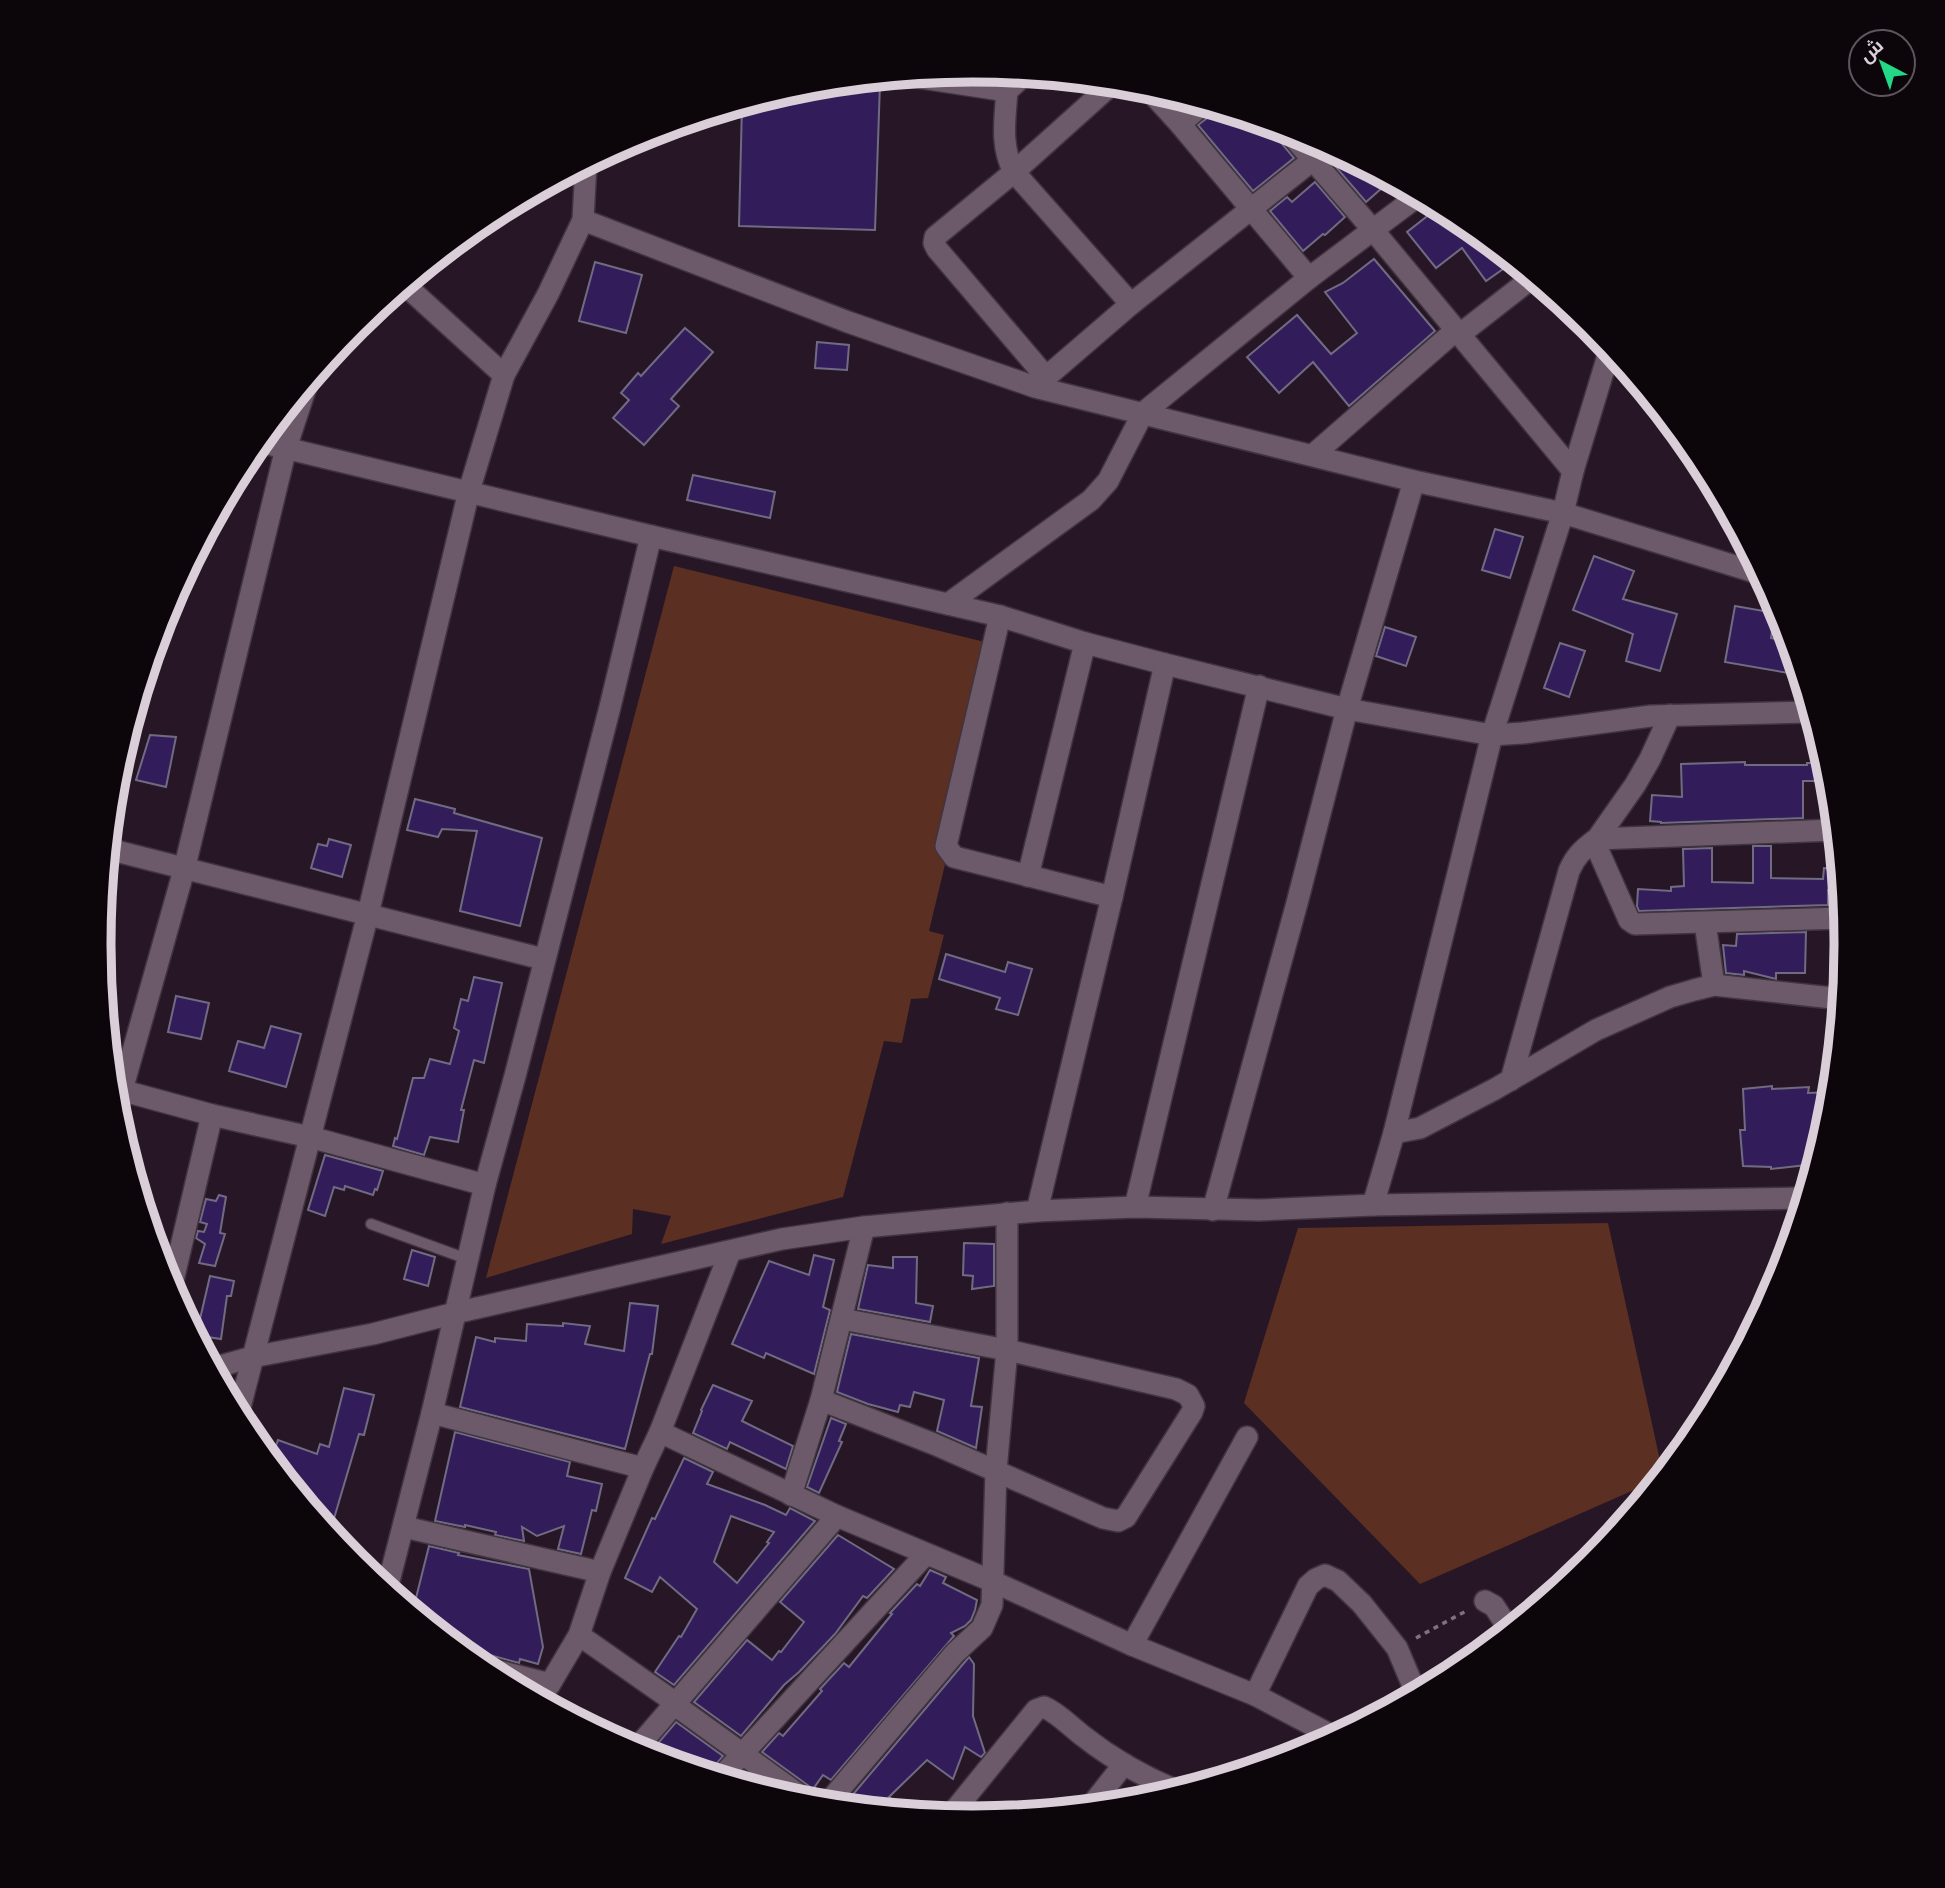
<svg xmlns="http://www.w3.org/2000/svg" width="1945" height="1888" font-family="Raleway,Cairo,sans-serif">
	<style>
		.green { fill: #5b2f21 }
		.building { fill: #321d5a; stroke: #706b83; stroke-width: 2; fill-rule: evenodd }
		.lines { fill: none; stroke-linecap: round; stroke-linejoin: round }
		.service-casing { stroke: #40343f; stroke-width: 13 }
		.minor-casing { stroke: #40343f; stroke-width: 24 }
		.secondary-casing { stroke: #40343f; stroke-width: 24 }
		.path { stroke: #7f727e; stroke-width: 3.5; stroke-dasharray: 5 5; stroke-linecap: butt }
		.service { stroke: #6c596a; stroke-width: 10 }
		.minor { stroke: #6c596a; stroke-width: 21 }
		.secondary { stroke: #6c596a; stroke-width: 21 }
		.rim { fill: none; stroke: #dacfd9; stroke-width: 9 }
	</style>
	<rect width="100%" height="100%" fill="#271726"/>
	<g class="green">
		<polygon points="674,566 989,643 934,846 948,852 929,931 944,935 928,998 911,999 902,1043 884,1041 843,1197 661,1244 671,1216 633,1209 632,1234 486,1278"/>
		<polygon points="1608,1223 1663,1474 1659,1479 1420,1584 1244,1403 1298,1228"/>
	</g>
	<g class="building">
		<polygon points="850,82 880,83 875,230 739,226 742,105 802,87"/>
		<polygon points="1215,108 1275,127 1278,139 1294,158 1253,191 1198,125 1211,115"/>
		<polygon points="1346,157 1369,170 1390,181 1366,202 1335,166"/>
		<polygon points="1315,182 1345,217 1325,235 1323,234 1303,251 1270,211 1287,197 1292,202"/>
		<polygon points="1439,207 1458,218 1513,262 1486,281 1462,248 1436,268 1407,232"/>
		<polygon points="1374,259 1435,331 1349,406 1313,362 1279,393 1247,357 1297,315 1331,354 1357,333 1325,292 1343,283"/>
		<polygon points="595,262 642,275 626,333 579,321"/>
		<polygon points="685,328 713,352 671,399 679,406 644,445 613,418 629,400 621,393 638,373 641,376"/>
		<polygon points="817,342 849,345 847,370 815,368"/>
		<polygon points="693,475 775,492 770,518 687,500"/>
		<polygon points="1495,529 1523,537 1510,578 1482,570"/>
		<polygon points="1594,556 1634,571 1623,599 1677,614 1660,671 1626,661 1633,634 1573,610"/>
		<polygon points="1735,606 1775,613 1771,638 1790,642 1800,675 1725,662"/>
		<polygon points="1385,627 1416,637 1406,666 1376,656"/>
		<polygon points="1560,643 1585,651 1569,697 1544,688"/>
		<polygon points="150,735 176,737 166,787 136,780"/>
		<polygon points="1745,762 1745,765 1807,765 1807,763 1826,763 1830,781 1803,781 1803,818 1661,823 1661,822 1650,821 1652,795 1682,797 1681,764"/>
		<polygon points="415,799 455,809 454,813 542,838 520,926 460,911 477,831 442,829 438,837 407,830"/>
		<polygon points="329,839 351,845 342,877 311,868 318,844 327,846"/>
		<polygon points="1753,846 1771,846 1771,878 1823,879 1824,868 1839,869 1839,891 1828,890 1828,905 1639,911 1637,906 1638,889 1671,891 1671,887 1684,886 1683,849 1712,848 1712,882 1753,883"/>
		<polygon points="1806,932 1805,973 1776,973 1776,979 1744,971 1744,975 1726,973 1723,945 1736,946 1737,934"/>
		<polygon points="946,954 1005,972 1008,962 1032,969 1018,1015 996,1009 1000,998 939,979"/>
		<polygon points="474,977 502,983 484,1063 474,1060 461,1110 464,1110 458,1142 430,1137 424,1155 393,1146 395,1138 397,1139 413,1078 424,1078 430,1059 450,1064 459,1031 454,1028 461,999 468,1001"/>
		<polygon points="176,996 209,1003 201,1039 168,1032"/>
		<polygon points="271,1026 301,1034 286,1087 229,1071 238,1041 264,1048"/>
		<polygon points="1772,1086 1772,1089 1809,1087 1808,1093 1832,1092 1830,1115 1815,1164 1771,1169 1771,1167 1743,1166 1740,1130 1745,1130 1743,1089"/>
		<polygon points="325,1155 383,1171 377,1190 375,1189 373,1195 345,1186 344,1190 334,1187 325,1216 308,1210"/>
		<polygon points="219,1195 226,1197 220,1233 225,1234 215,1266 199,1263 205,1244 196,1238 198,1231 204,1232 207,1224 200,1222 206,1199 216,1201"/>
		<polygon points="964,1243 994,1244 994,1286 972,1289 973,1276 963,1275"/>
		<polygon points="412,1250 435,1257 428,1286 404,1279"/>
		<polygon points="814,1255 834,1260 823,1307 830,1310 814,1374 766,1353 764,1358 732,1344 769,1261 809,1275"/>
		<polygon points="893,1257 917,1257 916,1303 933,1306 930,1322 858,1309 868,1265 893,1268"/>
		<polygon points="210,1276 234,1281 231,1296 227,1296 221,1339 195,1335 185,1316 200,1319"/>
		<polygon points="630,1303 658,1306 652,1354 650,1354 625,1449 460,1407 476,1337 495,1342 495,1338 526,1341 527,1324 563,1326 563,1323 590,1326 585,1344 624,1351"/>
		<polygon points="851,1334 979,1358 971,1406 982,1407 976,1448 937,1431 944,1400 914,1392 910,1407 900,1405 898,1412 868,1404 837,1392"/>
		<polygon points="713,1385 752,1401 742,1421 793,1446 786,1469 730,1442 727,1449 693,1433 702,1411 701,1410"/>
		<polygon points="344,1388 374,1395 364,1435 359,1434 330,1532 271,1460 278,1440 317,1454 320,1444 329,1447"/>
		<polygon points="831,1418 846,1424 839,1441 842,1442 819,1493 807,1487"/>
		<polygon points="455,1432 570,1462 567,1476 602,1484 596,1511 592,1510 581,1554 558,1549 564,1526 537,1536 522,1527 524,1541 495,1535 496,1532 465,1525 465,1527 435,1521"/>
		<path d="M 684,1458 L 713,1472 L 707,1484 L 765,1505 L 786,1515 L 790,1508 L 815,1521 L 674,1685 L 655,1672 L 679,1636 L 681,1637 L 697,1609 L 660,1577 L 652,1592 L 625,1578 L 652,1518 L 655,1519 ZM 731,1516 L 774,1532 L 767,1542 L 769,1543 L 737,1583 L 714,1562 Z"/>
		<polygon points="838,1535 894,1569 867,1598 863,1596 835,1634 799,1672 784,1685 741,1736 694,1702 747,1640 772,1660 779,1651 781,1652 804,1622 780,1602"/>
		<polygon points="429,1546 459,1553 458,1555 529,1569 543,1647 538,1664 520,1659 519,1663 486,1654 464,1652 413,1610"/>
		<polygon points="930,1570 946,1577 943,1583 977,1600 975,1610 971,1620 965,1626 951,1633 954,1636 831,1780 823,1775 813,1789 762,1752 779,1733 783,1736 822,1691 820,1689 844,1663 849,1667 892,1614 890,1613 917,1584 920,1586"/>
		<polygon points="969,1657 974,1664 973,1716 985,1753 981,1757 965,1747 953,1779 927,1760 889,1797 910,1812 844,1805"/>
		<polygon points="676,1722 723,1756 709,1773 699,1770 684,1755 677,1763 648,1755"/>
		<polygon points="744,1771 774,1793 735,1781"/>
	</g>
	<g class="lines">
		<defs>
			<polyline id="service" points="371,1224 467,1259"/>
			<g id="minor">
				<path d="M 1024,75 L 1007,91 C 1005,119 1000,146 1014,172 L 1131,304"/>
				<polyline points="909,76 1007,91"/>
				<polyline points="1147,88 1180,124 1309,278"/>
				<polyline points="1180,124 1202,105"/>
				<polyline points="1288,131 1373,230 1573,471"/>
				<polyline points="583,220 848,322 1035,387 1414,481 1563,513 1761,574"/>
				<polyline points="405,285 504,375"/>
				<polyline points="1459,335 1532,278"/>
				<polyline points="1046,377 937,249 934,243 935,237 1014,172 1112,84"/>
				<polyline points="1037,385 1131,304 1328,148"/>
				<polyline points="260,442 651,536 1000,616 1085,643 1165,664 1347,709 1492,735 1523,733 1651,716 1811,712"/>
				<polyline points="1313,455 1455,331"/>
				<polyline points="948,604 1091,500 1108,481 1143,413 1309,278 1418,196"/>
				<polyline points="1000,616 946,846 954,857 1112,897"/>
				<polyline points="1670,715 1650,759 1635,785 1597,839 1594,841 1629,920 1635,924 1844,918"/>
				<polyline points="1597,839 1835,830"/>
				<polyline points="108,849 543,959"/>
				<polyline points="1028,876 1085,643"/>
				<polyline points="1705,923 1714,985"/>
				<path d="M 1511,1080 L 1569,871 C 1575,857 1582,850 1594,841"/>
				<polyline points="113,1088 212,1115 310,1137 485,1185"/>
				<polyline points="115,1115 184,870 286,448 307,384"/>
				<polyline points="1394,1133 1420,1128 1495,1089 1596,1030 1670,997 1694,990 1714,985 1841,999"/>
				<polyline points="1373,1205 1394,1133 1492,735 1563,513 1573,471 1610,349"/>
				<polyline points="1135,1207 1259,686"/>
				<polyline points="1213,1210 1297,903 1347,709 1414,481"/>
				<polyline points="1037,1211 1112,897 1165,664"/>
				<polyline points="171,1289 212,1115"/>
				<polyline points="821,1400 934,1444 1103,1518 1118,1521 1126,1517 1192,1412 1194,1406 1188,1395 1176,1389 1007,1350 842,1319"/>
				<polyline points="432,1413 643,1468"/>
				<polyline points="238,1415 368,914 469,491 504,375 548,294 583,220 586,164"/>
				<polyline points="660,1432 837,1516 994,1582 1132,1645 1255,1695 1335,1737"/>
				<polyline points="791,1495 821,1400 864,1227"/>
				<polyline points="404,1527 600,1572"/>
				<polyline points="387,1589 432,1413 485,1185 515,1076 610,707 651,536"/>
				<polyline points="1485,1601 1494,1606 1509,1629"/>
				<polyline points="579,1635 666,1696 675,1705 809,1802"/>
				<polyline points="1132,1645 1247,1437"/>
				<polyline points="483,1667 550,1684"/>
				<polyline points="1255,1695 1308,1586 1316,1579 1325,1575 1338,1581 1362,1604 1397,1648 1416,1693"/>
				<polyline points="539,1698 550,1684 579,1635 600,1572 643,1468 660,1432 730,1252"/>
				<polyline points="635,1750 837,1516"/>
				<polyline points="721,1777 926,1554"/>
				<polyline points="827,1804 955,1653 982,1628 992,1605 996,1470 1007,1350 1007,1213"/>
				<polyline points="1091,1806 1124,1764"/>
				<path d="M 950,1816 L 1036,1710 L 1044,1707 C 1058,1713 1070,1726 1083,1736 C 1111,1758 1144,1777 1178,1791"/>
			</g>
			<polyline id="secondary" points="213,1368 252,1357 373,1334 455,1313 782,1239 864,1227 1037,1211 1135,1207 1259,1210 1373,1205 1804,1198"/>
		</defs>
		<use href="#service" class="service-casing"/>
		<use href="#minor" class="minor-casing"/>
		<use href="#secondary" class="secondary-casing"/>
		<polyline class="path" points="1416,1638 1468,1610"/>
		<use href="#service" class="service"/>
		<use href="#minor" class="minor"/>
		<use href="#secondary" class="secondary"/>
	</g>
	<path d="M0 0H1945V1888H0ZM972 82H973A861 861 0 0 1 1834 943V945A861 861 0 0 1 973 1806H972A861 861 0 0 1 111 945V943A861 861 0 0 1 972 82Z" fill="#0c060b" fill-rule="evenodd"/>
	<path class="rim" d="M972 82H973A861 861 0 0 1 1834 943V945A861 861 0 0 1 973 1806H972A861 861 0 0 1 111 945V943A861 861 0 0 1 972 82Z"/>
	<g transform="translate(1882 63) rotate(319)"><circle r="33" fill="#0c060b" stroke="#5e565d" stroke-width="2"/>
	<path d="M0-5L12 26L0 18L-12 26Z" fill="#23d886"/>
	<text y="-10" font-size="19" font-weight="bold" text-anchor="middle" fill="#dacfd9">ش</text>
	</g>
</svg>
